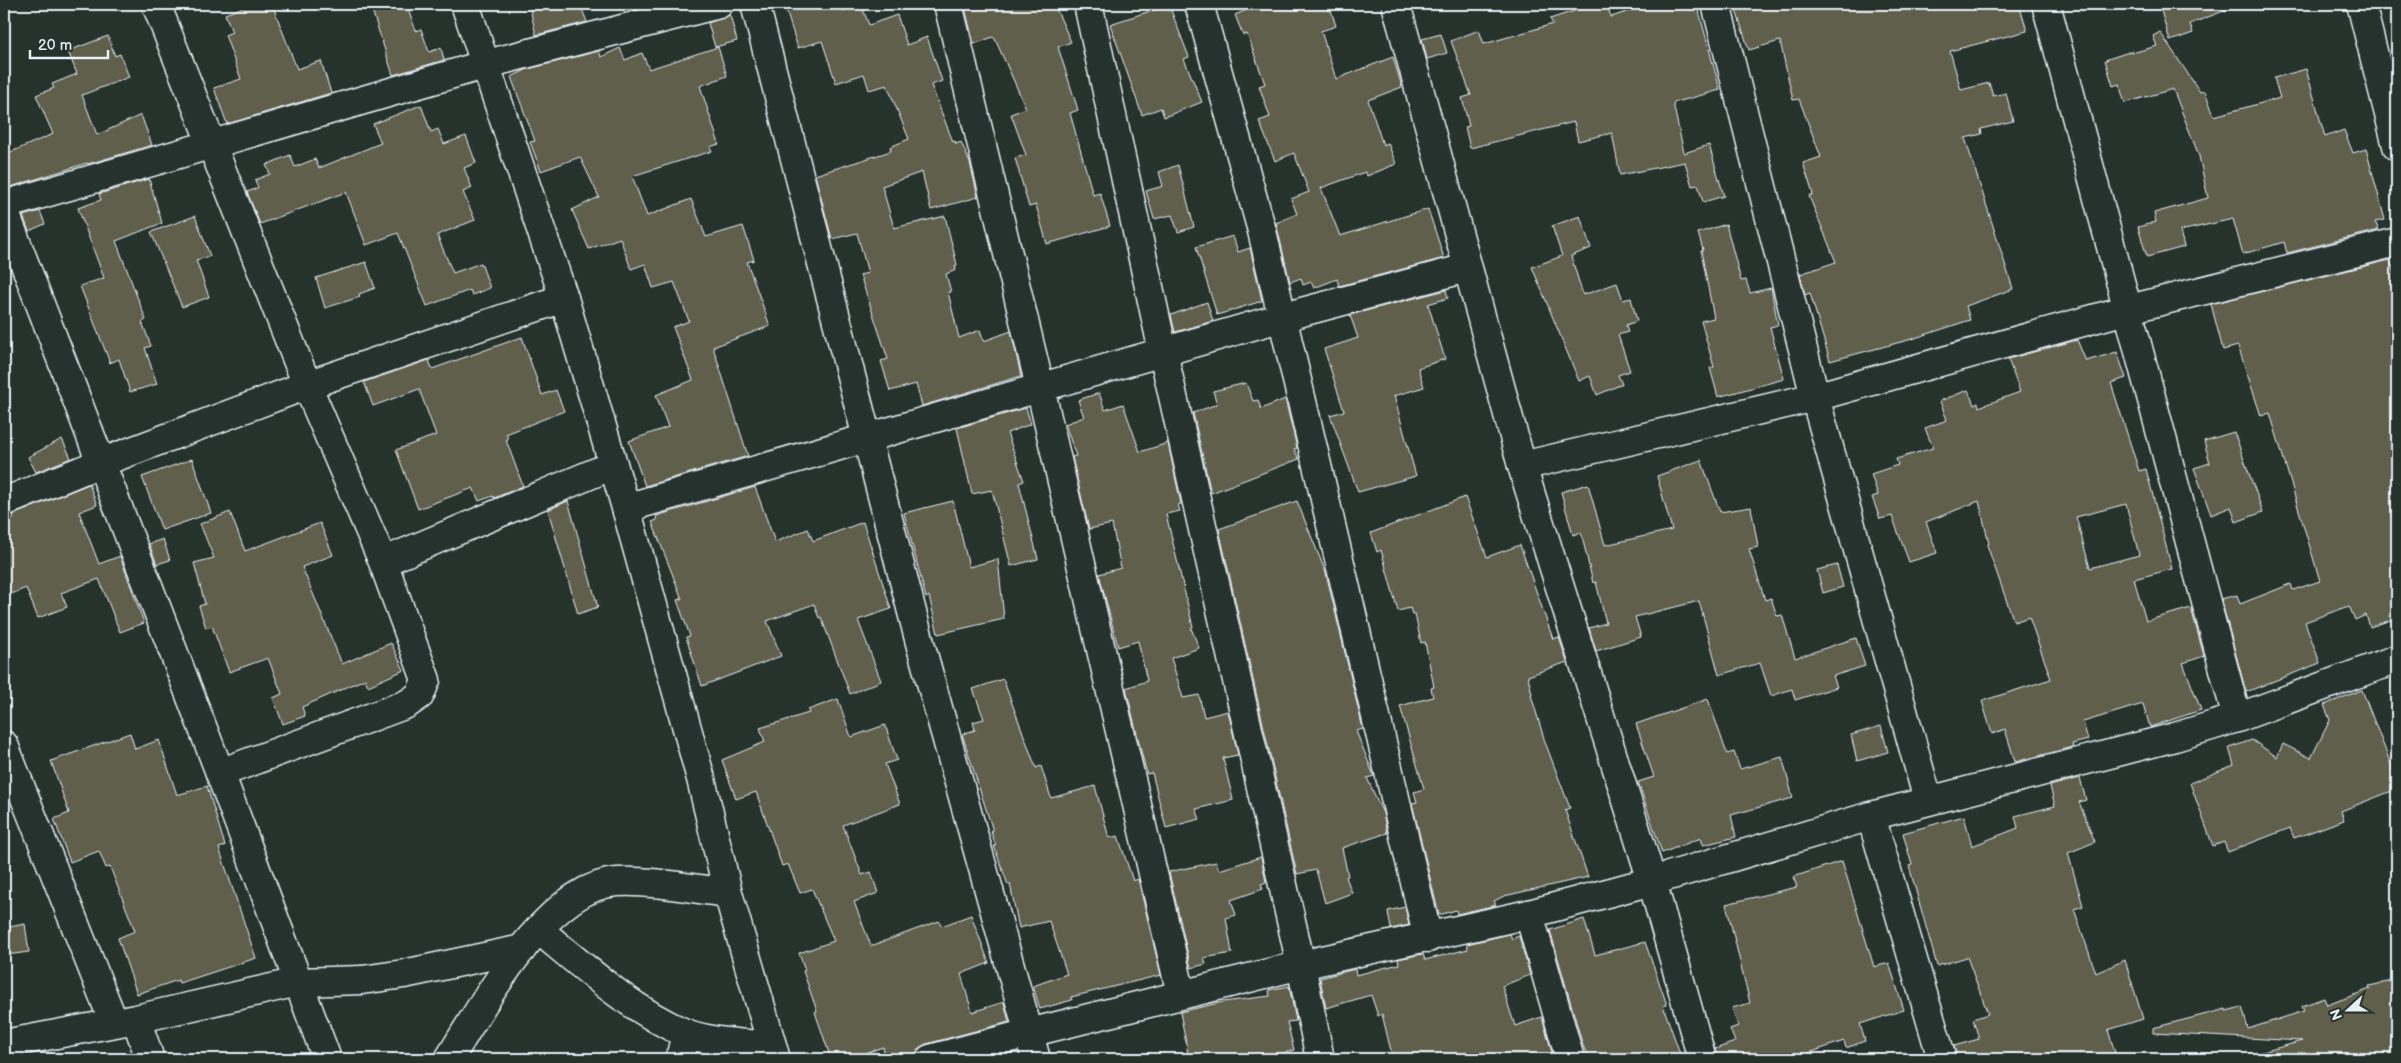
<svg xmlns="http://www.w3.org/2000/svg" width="2401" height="1063" font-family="'Balsamiq Sans',sans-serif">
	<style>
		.building { fill: #615e4b; stroke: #e8f1f8; fill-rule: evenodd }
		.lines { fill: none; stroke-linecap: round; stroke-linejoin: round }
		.street-casing { stroke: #e8f1f8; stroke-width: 31 }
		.secondary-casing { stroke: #e8f1f8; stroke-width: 31 }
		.street { stroke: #26332d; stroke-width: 28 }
		.secondary { stroke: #26332d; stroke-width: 28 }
	</style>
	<rect width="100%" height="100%" fill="#26332d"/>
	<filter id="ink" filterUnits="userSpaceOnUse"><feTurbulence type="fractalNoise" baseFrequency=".02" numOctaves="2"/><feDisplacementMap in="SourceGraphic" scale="10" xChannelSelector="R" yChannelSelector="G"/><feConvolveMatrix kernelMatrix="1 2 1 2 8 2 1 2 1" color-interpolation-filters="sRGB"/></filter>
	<g filter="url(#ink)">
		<g class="building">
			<polygon points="252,4 272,4 297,69 321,61 331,93 227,124 214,88 241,79 225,35 232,32 225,14"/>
			<polygon points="370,4 406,4 416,31 421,29 429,52 441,48 444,60 393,75"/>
			<polygon points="529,4 580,4 587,22 536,35"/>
			<polygon points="784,4 840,4 843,11 861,4 869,25 897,15 907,45 927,37 942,81 931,85 953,142 955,141 956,144 961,142 970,163 978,197 931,210 922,172 882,186 894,228 945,216 957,265 955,266 956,270 946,274 951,292 948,292 959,338 980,330 984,341 1011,331 1021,376 922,406 916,384 890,391 881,361 888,359 860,275 868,273 857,233 832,239 815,175 891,151 890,147 909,139 887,85 869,90 864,74 836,83 822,41 798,48"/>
			<polygon points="964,4 1054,4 1071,42 1058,47 1078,110 1070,113 1093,195 1100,193 1110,226 1047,244 1036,205 1029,207 1015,158 1026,155 1011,114 1026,108 995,39 993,37 974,44"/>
			<polygon points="1260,4 1329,4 1336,26 1321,31 1336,79 1393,57 1402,87 1368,100 1383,145 1388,143 1396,164 1367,176 1365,172 1321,188 1340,236 1428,209 1444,258 1339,286 1337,279 1314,288 1311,282 1303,285 1301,278 1290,282 1276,223 1297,214 1291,199 1309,192 1294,153 1275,161 1259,121 1270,117 1259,86 1265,84 1247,34 1243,35 1235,15"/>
			<polygon points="1595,4 1607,4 1611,17 1651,4 1697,4 1720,90 1673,103 1684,153 1709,145 1724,196 1703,202 1698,185 1692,186 1685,162 1620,175 1612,133 1578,141 1574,122 1470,148 1465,127 1469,126 1462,98 1471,95 1451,41 1479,30 1484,44 1553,24 1550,19"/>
			<polygon points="1734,4 2019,4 2027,31 1950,51 1961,90 1989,83 1993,96 2006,93 2013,121 1981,129 1982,134 1965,138 2013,289 1966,306 1970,320 1912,339 1830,361 1810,293 1805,295 1800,274 1836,262 1809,196 1813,194 1803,163 1821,157 1799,99 1793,100 1780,41 1749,50"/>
			<polygon points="2159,4 2239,4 2239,5 2190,24 2193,33 2170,41"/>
			<polygon points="1169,5 1189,57 1184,59 1202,102 1164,117 1161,108 1142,115 1110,24"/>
			<polygon points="730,15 737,41 715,47 708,23"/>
			<polygon points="2160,32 2200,92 2205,91 2214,116 2280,98 2274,78 2306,69 2325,137 2344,130 2353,153 2366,149 2385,220 2375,222 2379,230 2287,253 2284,242 2243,254 2233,219 2180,231 2184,247 2147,257 2138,227 2156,222 2154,213 2208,198 2199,156 2173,89 2125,103 2119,84 2113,86 2105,60 2132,51 2132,53 2157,46 2153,36"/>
			<polygon points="1441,34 1447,53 1427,59 1422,39"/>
			<polygon points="108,36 115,56 120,54 129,77 82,95 97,135 141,115 152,145 88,164 87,163 4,189 4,155 53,134 36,95 54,88 52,84 77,74 68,51"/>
			<polygon points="718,47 727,76 700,86 719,144 710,147 712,151 632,176 647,216 691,199 706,237 743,226 754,260 747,262 770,326 713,347 748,456 645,486 629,441 668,427 656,395 693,380 673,327 689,321 674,282 653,288 645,264 631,269 620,238 589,249 572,210 599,197 580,157 541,171 530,142 535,141 511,77 528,69 599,51 601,57 620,48 625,60 642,53 649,69"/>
			<polygon points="421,105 431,132 438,129 444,144 466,136 476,163 464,168 472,188 463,192 475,220 437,235 453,273 481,263 490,288 472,295 470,290 427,306 398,233 366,245 346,192 260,224 247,192 258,188 255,180 270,174 266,165 290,155 295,167 315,159 319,168 381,143 373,124"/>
			<polygon points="1178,165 1194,227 1178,232 1172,215 1154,219 1146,191 1163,186 1159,172"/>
			<polygon points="149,179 162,223 116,241 146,320 142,322 151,346 145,348 157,384 130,392 119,359 110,363 80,286 104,278 78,208 101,200 99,194"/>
			<polygon points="40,211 45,224 29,231 23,216"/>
			<polygon points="195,216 210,256 196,260 209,297 182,307 151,232"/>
			<polygon points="1580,216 1591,248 1571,256 1583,295 1617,283 1623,300 1631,298 1637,321 1626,325 1628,332 1618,335 1630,371 1618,375 1622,384 1597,395 1590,376 1579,381 1532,267 1562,256 1552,226"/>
			<polygon points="1726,224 1741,281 1746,280 1750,293 1771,288 1778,325 1770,327 1784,379 1718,397 1710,368 1714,367 1701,321 1714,318 1701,251 1703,250 1698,233"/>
			<polygon points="1233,236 1238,252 1250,248 1262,301 1217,315 1196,247"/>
			<polygon points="2390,260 2397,279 2397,618 2370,627 2366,615 2355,620 2349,606 2305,622 2320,663 2246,692 2221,599 2237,595 2240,604 2291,584 2293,590 2320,581 2270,413 2261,416 2238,346 2223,350 2211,304"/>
			<polygon points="366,262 375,288 359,294 360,297 325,308 316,278"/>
			<polygon points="1446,290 1448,298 1428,304 1445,359 1418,368 1424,387 1394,396 1416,476 1358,492 1330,415 1344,411 1324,349 1358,338 1350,315"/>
			<polygon points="1207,302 1213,321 1175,332 1171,315"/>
			<polygon points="522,337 542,395 556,390 564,411 506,434 508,439 506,440 523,486 494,498 493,496 479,501 473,488 418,509 396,450 436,435 419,389 373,406 364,382 429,360 432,369"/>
			<path d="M 2077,340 L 2086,361 L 2117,352 L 2126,378 L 2111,383 L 2139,471 L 2146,469 L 2172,569 L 2134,579 L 2146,621 L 2191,608 L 2204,656 L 2183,663 L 2201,710 L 2150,727 L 2143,704 L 2083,722 L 2088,740 L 2072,744 L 2073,747 L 2015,762 L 2005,729 L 1992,734 L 1982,701 L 2051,679 L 2029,617 L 2014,622 L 1987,545 L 1989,544 L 1979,501 L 1926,522 L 1937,553 L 1909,562 L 1892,516 L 1880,519 L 1872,497 L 1878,495 L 1871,474 L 1898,465 L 1896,459 L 1933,448 L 1925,428 L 1947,420 L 1940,401 L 1968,390 L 1974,405 L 1978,403 L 1979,407 L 2020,392 L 2008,359 ZM 2126,504 L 2139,555 L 2090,568 L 2076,517 Z"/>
			<polygon points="1246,383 1253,401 1258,400 1261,409 1285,399 1297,448 1294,449 1299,459 1211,493 1193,413 1217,404 1213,391"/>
			<polygon points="1099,393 1105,410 1123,404 1140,452 1168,443 1181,504 1178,505 1180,511 1166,514 1193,627 1191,628 1199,648 1171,658 1183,698 1199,695 1204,717 1228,711 1238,755 1223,758 1233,800 1196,809 1200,819 1166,828 1152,773 1147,774 1143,759 1126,688 1147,681 1138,641 1118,647 1099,574 1121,568 1112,524 1089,529 1072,457 1076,456 1065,424 1084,417 1078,400"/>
			<polygon points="1026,408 1031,424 1007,433 1024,481 1019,483 1038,559 1011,566 992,490 972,494 957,428"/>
			<polygon points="2234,432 2263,512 2236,522 2231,507 2211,515 2194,468 2210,463 2204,441"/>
			<polygon points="62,439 71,458 36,472 28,457"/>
			<polygon points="192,459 211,513 162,530 142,477"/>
			<polygon points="1701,460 1720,512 1751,507 1758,547 1749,549 1765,600 1771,598 1777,616 1782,615 1795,658 1856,638 1865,666 1833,676 1837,687 1795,700 1792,689 1771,696 1760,663 1719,675 1699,601 1635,617 1641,637 1596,651 1589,628 1606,623 1596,582 1593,583 1581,532 1573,535 1561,492 1588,484 1605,545 1672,530 1657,476"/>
			<polygon points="89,484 97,505 79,512 99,564 120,556 144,623 120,632 99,579 61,593 67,607 38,618 26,588 4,597 4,522 14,518 13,515"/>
			<polygon points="755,487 775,542 808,529 813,541 863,522 891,609 858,620 881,681 850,694 821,617 819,618 814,604 767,621 781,656 702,686 686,637 690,636 677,600 682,599 652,522 657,520 656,516"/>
			<polygon points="1465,497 1487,557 1520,545 1553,639 1559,637 1567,662 1528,676 1532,694 1531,695 1545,742 1570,808 1565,810 1588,877 1504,896 1494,901 1496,905 1457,914 1456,910 1439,915 1412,803 1417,802 1414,792 1424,789 1400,706 1433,697 1431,688 1434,687 1425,642 1421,643 1415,614 1412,614 1410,608 1398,611 1381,550 1377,552 1371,533"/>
			<polygon points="568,501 598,607 578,614 548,510"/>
			<polygon points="953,501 969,567 998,559 1004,619 938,634 929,596 926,598 904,513"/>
			<polygon points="1297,501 1326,573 1363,729 1356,731 1374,776 1367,778 1383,813 1387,833 1342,848 1348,876 1346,877 1352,893 1325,903 1316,870 1297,874 1219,529"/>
			<polygon points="230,512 245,551 320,523 333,555 302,567 342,664 391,643 404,670 368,686 365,679 302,707 305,716 283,724 273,698 282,694 268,658 229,672 212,626 206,628 199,606 205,604 194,563 214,558 200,524"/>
			<polygon points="163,539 170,560 157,564 149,544"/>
			<polygon points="1837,565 1843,587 1823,593 1817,570"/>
			<polygon points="1003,679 1036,768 1041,766 1051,798 1095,786 1109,838 1118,836 1133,881 1138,879 1161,975 1071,997 1072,1000 1040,1009 1033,986 1067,974 1049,921 1019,928 1010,884 1008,885 994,846 996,846 991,832 993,831 962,734 975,730 973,722 984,719 973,689"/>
			<polygon points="2362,690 2397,780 2397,789 2341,811 2344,820 2294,838 2290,828 2228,852 2224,842 2213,846 2190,783 2234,765 2229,748 2252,740 2277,757 2283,744 2311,758 2330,720 2324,705"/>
			<polygon points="838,699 851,737 885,725 897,760 885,764 900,804 843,825 862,875 871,872 878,893 854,902 871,946 939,921 942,926 971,915 989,963 961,974 972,1012 1004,1002 1009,1022 926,1044 919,1048 915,1059 885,1059 883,1047 848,1059 831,1059 815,1012 817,1011 803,971 805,970 799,953 834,941 812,889 800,893 788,864 782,866 756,792 736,799 722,760 765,742 760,728 809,713 808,710"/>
			<polygon points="1708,699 1727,754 1734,752 1740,769 1782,757 1793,798 1731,815 1736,837 1703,845 1701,838 1662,853 1638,782 1654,777 1636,724"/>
			<polygon points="1881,726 1888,752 1857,761 1851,735"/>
			<polygon points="130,733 135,749 159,740 177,795 207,786 225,846 219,848 256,958 195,978 179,983 178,980 137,994 118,938 135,931 110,867 106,868 99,851 70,862 54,819 69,813 51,761"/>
			<polygon points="2080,778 2086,800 2079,802 2095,842 2068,853 2083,906 2074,909 2096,973 2125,960 2143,1019 2108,1030 2117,1059 1957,1059 1954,1046 1979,1039 1973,1019 1988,1014 1967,957 1937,966 1909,866 1912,865 1903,833 1964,816 1972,846 2018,828 2015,816 2055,806 2050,786"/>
			<polygon points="1261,857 1266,882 1261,884 1263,889 1231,900 1236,915 1226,918 1232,953 1204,958 1206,964 1191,968 1169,872 1216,862 1219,870"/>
			<polygon points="1842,861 1874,967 1889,963 1904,1010 1860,1024 1865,1041 1846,1048 1844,1041 1791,1059 1717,1059 1715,1049 1735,1042 1730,1029 1738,1026 1732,1008 1750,1003 1726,904 1797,887 1793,877"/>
			<polygon points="1405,907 1409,925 1391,929 1388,911"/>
			<polygon points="1584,919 1595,955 1645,942 1667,1005 1663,1006 1682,1059 1589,1059 1583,1046 1550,930"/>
			<polygon points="25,924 29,952 6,955 4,928"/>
			<polygon points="1510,934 1512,939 1519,936 1530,975 1502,986 1515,1026 1542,1017 1553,1056 1545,1059 1393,1059 1382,1014 1378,1016 1371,995 1326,1008 1320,978 1355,969 1356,975 1399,964 1398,959 1423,954 1425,960 1468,949 1467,944"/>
			<polygon points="2397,980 2397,1059 2259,1059 2259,1053 2302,1041 2153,1033 2153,1028 2226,1009 2226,1011 2242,1007 2248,1029 2304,1011 2302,1006 2324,998 2327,1005 2370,989 2369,986"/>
			<polygon points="1289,986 1296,1021 1287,1022 1294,1050 1260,1059 1189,1059 1180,1012 1223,1002 1270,996 1269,990"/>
		</g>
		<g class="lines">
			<defs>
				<g id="street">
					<polyline points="156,4 307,385 383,562 426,680 420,695 407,704 220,773"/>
					<polyline points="755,4 920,643 1036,1059"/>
					<polyline points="948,4 1040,387 1181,994"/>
					<polyline points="1088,4 1163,352 1301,965 1320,1059"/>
					<polyline points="1199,4 1262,231 1428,938"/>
					<polyline points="1396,4 1522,466 1652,881 1702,1059"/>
					<polyline points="1716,4 1815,397 1928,800"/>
					<polyline points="2046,4 2237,718"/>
					<polyline points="2361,4 2397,146"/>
					<polyline points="4,205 487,64 719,4"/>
					<polyline points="4,210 220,773 327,1059"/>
					<polyline points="1522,466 1815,397 2129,309 2397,242"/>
					<polyline points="4,502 100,463 307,385 564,298"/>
					<polyline points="626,508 1283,317 1467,268"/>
					<polyline points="383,562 613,465"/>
					<polyline points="4,745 114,1023"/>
					<polyline points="1871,816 1942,1059"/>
					<polyline points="1529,914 1570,1059"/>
					<path d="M 539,930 C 584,967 631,1010 685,1033 C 712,1043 744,1043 772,1046"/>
					<polyline points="136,1019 150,1059"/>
					<polyline points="4,1044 136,1019 298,982 362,980 404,974 522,949"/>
					<path d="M 449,1059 C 483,1005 547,886 617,882 C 651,880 694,889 728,893"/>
					<polyline points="680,1059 686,1033"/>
					<polyline points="930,1059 1029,1033 1301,965 1529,914 1652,881 1871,816 2175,737 2237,718 2397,659"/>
				</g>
				<polyline id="secondary" points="465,4 564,298 626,508 701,779 728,893 776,1059"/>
			</defs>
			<use href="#street" class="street-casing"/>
			<use href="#secondary" class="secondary-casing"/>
			<use href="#street" class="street"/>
			<use href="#secondary" class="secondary"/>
		</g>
	</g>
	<rect width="2401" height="1063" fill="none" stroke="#26332d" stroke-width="20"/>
	<rect x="10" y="10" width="2381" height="1043" fill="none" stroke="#e8f1f8" stroke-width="2" filter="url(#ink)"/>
	<g transform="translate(2348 1010) rotate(249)" stroke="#26332d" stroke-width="4" paint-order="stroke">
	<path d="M0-4L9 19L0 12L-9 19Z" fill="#e8f1f8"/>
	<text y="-8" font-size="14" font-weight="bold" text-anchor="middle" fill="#e8f1f8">N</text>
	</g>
	<path d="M30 50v8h78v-8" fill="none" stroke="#e8f1f8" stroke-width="2.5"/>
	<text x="38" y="50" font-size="15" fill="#e8f1f8" stroke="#26332d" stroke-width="4" paint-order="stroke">20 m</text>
</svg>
